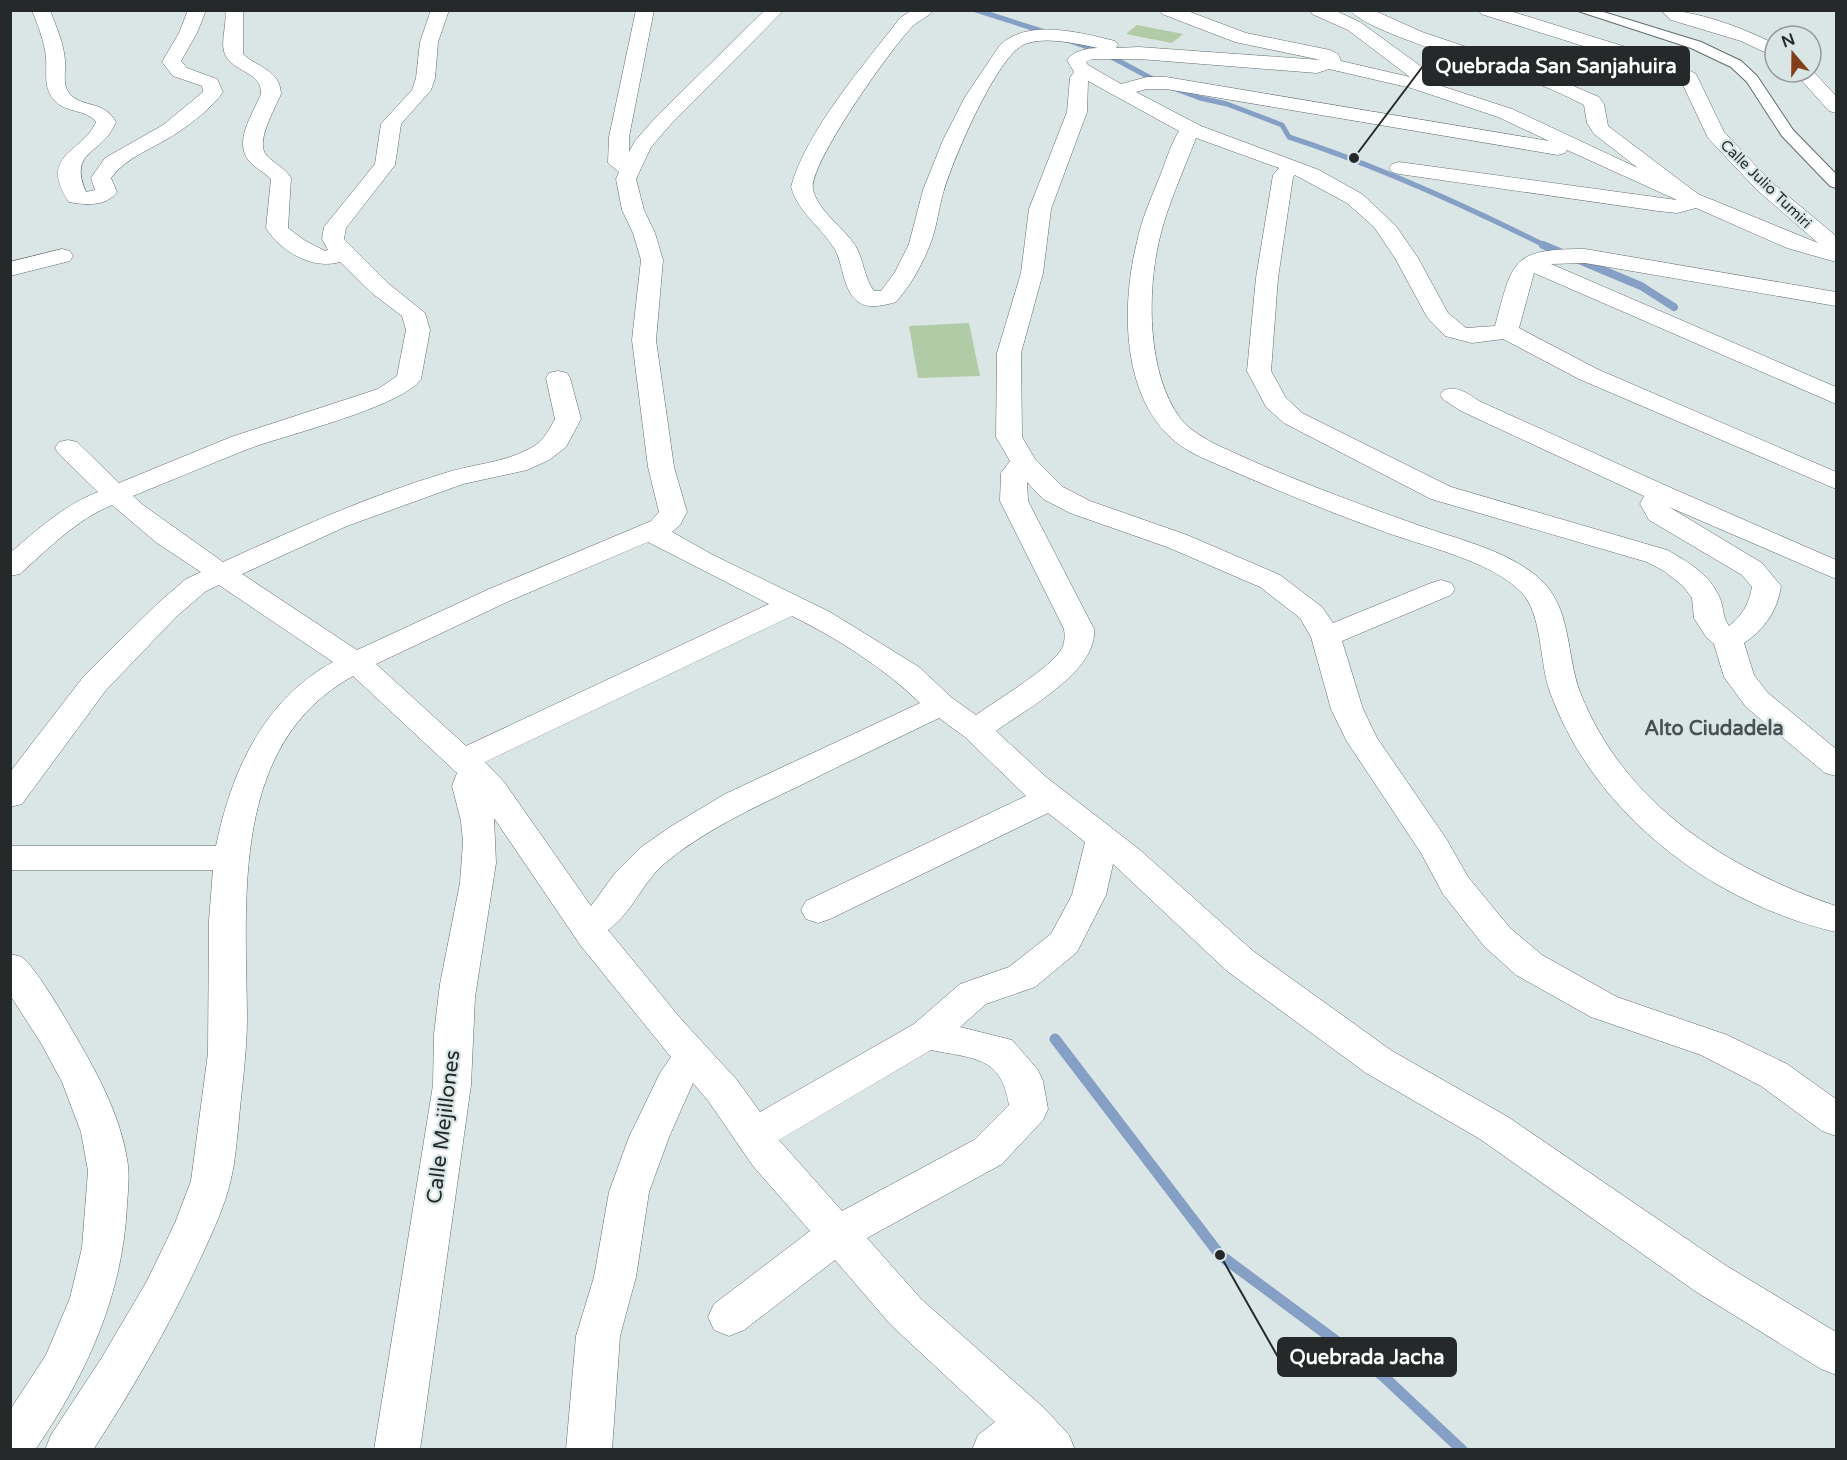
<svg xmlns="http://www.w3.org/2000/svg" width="1847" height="1460" font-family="'Varela Round',sans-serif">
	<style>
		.green { fill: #b1cba6 }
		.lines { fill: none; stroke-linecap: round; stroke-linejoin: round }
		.stream-far2 { stroke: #869fc4; stroke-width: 5 }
		.stream-far1 { stroke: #869fc4; stroke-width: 8 }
		.stream { stroke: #869fc4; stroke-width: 11 }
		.pedestrian-casing { stroke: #626c6c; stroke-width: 2 }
		.minor-casing { stroke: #626c6c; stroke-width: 1 }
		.pedestrian { fill: #fff; fill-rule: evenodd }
		.minor { fill: #fff; fill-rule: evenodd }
		.labels { text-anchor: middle; stroke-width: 4.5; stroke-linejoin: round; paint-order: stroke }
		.far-street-label { font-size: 15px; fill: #252929; stroke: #dae6e6 }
		.neighbourhood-label { font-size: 20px; font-weight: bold; fill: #495252; stroke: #dae6e6 }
		.near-street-label { font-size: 21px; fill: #252929; stroke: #dae6e6 }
		.leader { fill: none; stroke: #252929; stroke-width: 2 }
		.callout-dot { fill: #252929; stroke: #dae6e6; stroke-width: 2 }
		.callout { fill: #252929; stroke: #252929; stroke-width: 2 }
		.callout-label { font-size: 20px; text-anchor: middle; font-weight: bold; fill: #fff }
	</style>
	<rect width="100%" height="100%" fill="#dae6e6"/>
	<g class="green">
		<polygon points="1137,25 1183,34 1172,43 1126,34"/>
		<polygon points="969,323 980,376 918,378 909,326"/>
	</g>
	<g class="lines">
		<g class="stream-far2">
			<polyline points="976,10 1048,33"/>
			<polyline points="1070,41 1104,53 1160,83"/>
			<path d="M 1173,88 L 1200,98 L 1227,104 L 1282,125 L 1289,137 C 1378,166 1462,204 1546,246"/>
		</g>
		<polyline class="stream-far1" points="1543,245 1641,286 1674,307"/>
		<polyline class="stream" points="1055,1039 1220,1255 1382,1375 1462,1450"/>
		<defs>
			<polygon id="pedestrian" points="1575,10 1597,10 1701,42 1741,61 1757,76 1793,130 1836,174 1836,188 1830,186 1782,136 1747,82 1731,67 1691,48"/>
			<g id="minor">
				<path d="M 32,10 L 50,10 C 56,27 64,43 65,61 C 66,71 62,85 69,93 C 82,109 103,99 116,122 C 102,156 68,149 86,192 L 95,190 L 91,178 L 105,158 L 163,125 L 203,92 L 202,86 L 173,76 L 162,62 L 179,33 L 188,10 L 206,10 L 197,33 L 181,61 L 187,68 L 217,79 L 223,92 C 212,108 193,122 177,133 C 155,148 127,156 111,178 L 117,192 C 106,207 85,205 69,202 C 37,154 84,152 96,122 C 86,109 66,113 55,101 C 41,86 49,69 45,51 C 43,37 37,24 32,10 Z"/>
				<path d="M 225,10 L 243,10 L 243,54 C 258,68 280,70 281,94 C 275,109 254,143 267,156 C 275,164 285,168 291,178 L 288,228 L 304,240 L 325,251 L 328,250 L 322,239 L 324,227 L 375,164 L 381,124 L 412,90 L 416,78 L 420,42 L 431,10 L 449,10 L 438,42 L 435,78 L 431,90 L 401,124 L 395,165 L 346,228 L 344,239 L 389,284 L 425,313 L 430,330 L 421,379 C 402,407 285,435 248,449 C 210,464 172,480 133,496 L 143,505 L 223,562 C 296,529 368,496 445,473 C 473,464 503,463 529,449 C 543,442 548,432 555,419 L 546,378 L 549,373 L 558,371 L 567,373 L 570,378 L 581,419 L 566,447 L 549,460 L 527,470 L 463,484 L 347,526 L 242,574 L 357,650 L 487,590 L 651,521 L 659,512 L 648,467 L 632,340 L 641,260 L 633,233 L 622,210 L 616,179 L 619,172 L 608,163 L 609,137 L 636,10 L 654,10 L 629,137 L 629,152 L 635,141 L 657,116 L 765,10 L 784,10 L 671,124 L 651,147 L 636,179 L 644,210 L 655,233 L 663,260 L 656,340 L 674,467 L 687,512 L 680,525 L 672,532 L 713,555 L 830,612 L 919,667 L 952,698 L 976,715 C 995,701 1053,667 1062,648 C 1065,642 1065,635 1064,629 L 1000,501 L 1001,473 L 1010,461 L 996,437 L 997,353 L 1021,273 L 1029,209 L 1067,112 L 1070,78 L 1074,72 L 1067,60 C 1073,51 1087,48 1098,48 C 1076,44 1047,36 1025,44 C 997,55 953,160 944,190 C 938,209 937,229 929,247 C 921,267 910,286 896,302 C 886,305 869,309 860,303 C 842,292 844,264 834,248 C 821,227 798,212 791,187 C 806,131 864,65 900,18 L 912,10 L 933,10 C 928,18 918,20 912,27 C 892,47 807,166 813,190 C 819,212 843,227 855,245 C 864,260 864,278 874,291 L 881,291 L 895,272 L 909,244 L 923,190 L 943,140 L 965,97 L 1000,45 C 1028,18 1082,33 1115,41 L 1118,45 L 1116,48 L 1139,47 L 1321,60 L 1235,42 L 1162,14 L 1160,10 L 1185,10 L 1246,33 L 1330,50 L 1338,54 L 1341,61 L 1410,77 L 1348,30 L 1312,14 L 1310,10 L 1334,10 L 1360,22 L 1426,70 L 1429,82 L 1512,109 L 1638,168 L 1594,134 L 1587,123 L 1584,105 C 1565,95 1545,86 1525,79 C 1492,67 1367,33 1350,10 L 1373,10 L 1422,32 L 1541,72 L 1599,97 L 1604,104 L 1608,126 L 1698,194 L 1818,243 L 1756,189 L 1708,138 L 1681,81 L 1660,70 L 1481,14 L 1479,10 L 1507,10 L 1674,62 L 1696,74 L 1724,132 L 1770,181 L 1836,236 L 1836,262 L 1787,248 L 1696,208 L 1677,213 L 1658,211 L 1399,174 L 1392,172 L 1389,168 L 1392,164 L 1399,162 L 1677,200 L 1567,150 L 1565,153 L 1558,155 L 1166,89 L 1147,89 L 1136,92 L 1201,126 L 1319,170 L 1362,194 L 1396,226 L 1418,258 L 1448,313 L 1466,328 L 1495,326 C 1513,260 1511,249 1585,249 L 1836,292 L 1836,306 L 1585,263 L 1551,264 L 1836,387 L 1836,404 L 1534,273 L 1519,328 L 1597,369 L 1836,472 L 1836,489 L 1579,379 L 1503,339 L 1472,343 L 1445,336 L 1427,317 L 1395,258 L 1374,227 L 1347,203 L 1295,175 L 1293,177 L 1278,278 L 1271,371 L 1286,398 L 1302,413 L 1451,487 L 1667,550 C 1687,561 1709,574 1719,596 C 1724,606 1722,617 1729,626 C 1742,616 1749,604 1752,587 L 1742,575 L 1649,520 L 1640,504 L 1644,496 L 1461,411 L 1444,400 L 1440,395 L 1444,390 C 1459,386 1467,393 1479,401 L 1669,487 L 1836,560 L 1836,579 L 1669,507 L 1762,563 L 1781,586 C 1778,610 1764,630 1744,643 L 1754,675 L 1768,693 L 1836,749 L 1836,776 L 1825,773 L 1746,707 L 1724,677 L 1714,644 L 1706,637 L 1694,618 L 1692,598 L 1683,586 L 1664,571 L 1647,562 L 1431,499 L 1284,423 L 1266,407 L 1247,371 L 1256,278 L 1273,175 L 1279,168 L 1196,138 C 1183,172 1167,206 1159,241 C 1147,293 1147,373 1180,418 C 1188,429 1201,436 1213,443 C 1278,474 1347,500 1415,524 C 1456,539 1505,549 1539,578 C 1572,607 1566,655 1580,692 C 1624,804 1727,869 1836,906 L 1836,932 C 1712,903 1594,814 1550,692 C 1539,663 1543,614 1521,592 C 1489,559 1420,546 1377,529 C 1319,508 1262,484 1205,459 C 1191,453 1178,445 1167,434 C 1121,387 1122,302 1137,242 C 1141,221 1150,201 1158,181 C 1165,165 1170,145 1179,131 L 1088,81 L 1087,112 L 1051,209 L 1043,273 L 1021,353 L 1022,437 L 1035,459 L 1063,487 L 1090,501 L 1187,535 L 1280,575 L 1322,607 L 1333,623 L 1431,583 L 1441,580 L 1451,583 L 1455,589 L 1451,595 L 1342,641 L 1363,709 L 1377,738 L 1447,840 L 1468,877 L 1510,928 L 1542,955 L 1617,997 L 1727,1035 L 1787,1064 L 1836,1099 L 1836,1136 L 1822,1131 L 1761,1086 L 1701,1055 L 1591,1017 L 1516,975 L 1484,946 L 1443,894 L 1421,853 L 1346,740 L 1331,709 L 1311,637 L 1300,618 L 1260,587 L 1167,547 L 1070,513 L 1043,499 L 1027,482 L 1028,501 L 1094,629 C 1098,671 1026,709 996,731 L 1046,777 L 1140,850 L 1253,951 L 1392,1051 L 1508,1117 L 1725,1265 L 1836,1332 L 1836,1375 L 1821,1369 L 1695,1291 L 1480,1139 L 1366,1073 L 1227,971 L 1113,864 L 1106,895 L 1077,952 L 1035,987 L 986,1004 L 960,1027 L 1012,1040 L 1038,1070 L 1043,1081 L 1048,1109 L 1043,1120 L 1002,1164 L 867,1238 L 921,1299 L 1044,1408 L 1069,1435 L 1075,1450 L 972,1450 L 978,1435 L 995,1422 L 891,1325 L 835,1260 L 744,1330 L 729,1336 L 714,1330 L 708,1317 L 714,1304 L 810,1231 L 753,1166 L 709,1102 L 693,1083 L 669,1137 L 649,1192 L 636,1277 L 620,1336 L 612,1450 L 566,1450 L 576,1336 L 594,1277 L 609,1192 L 629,1137 L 660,1073 L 671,1057 L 581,946 L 494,818 L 496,863 L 475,997 L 471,1085 L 420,1450 L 374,1450 L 433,1085 L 434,1034 L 440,984 L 460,883 L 463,842 L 461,821 L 452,786 L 457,773 L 353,676 C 230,744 246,898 247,1017 C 247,1055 241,1092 238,1130 C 236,1146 235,1163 231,1179 C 225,1206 213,1231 202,1255 C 171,1323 134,1387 93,1450 L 45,1450 L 51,1435 L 101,1359 L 147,1281 L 175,1223 L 191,1181 L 208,1053 L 209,920 L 213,870 L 10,870 L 10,846 L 216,846 C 231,772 264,699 333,662 L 219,585 L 206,591 L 177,616 L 106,690 L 22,804 L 10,807 L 10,772 L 84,676 L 157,604 L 186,579 L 201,572 L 157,543 L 112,505 C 76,520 48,549 20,574 L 10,576 L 10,553 C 38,529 64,505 98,492 L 59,454 L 55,448 L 59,442 L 68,440 L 77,442 L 119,483 L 231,437 L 378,389 L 397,376 L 406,330 L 402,316 L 373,294 L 340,262 C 313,270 281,252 266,228 L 271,179 C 264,172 255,168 249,161 C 233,141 253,114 261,94 C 262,73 238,73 227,58 C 218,45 228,25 225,10 ZM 1092,59 L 1139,59 L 1317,73 L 1329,69 L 1411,88 L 1498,117 L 1549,141 L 1166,77 L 1147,77 L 1121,84 L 1088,65 L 1086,62 ZM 648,542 L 769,604 L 466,746 L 376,664 L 507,602 ZM 792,616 C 837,638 884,668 920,703 L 725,794 L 670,827 L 640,848 L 616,872 L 591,906 L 504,782 L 485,762 ZM 939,718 L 965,737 L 1026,796 L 806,901 L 801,910 L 806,919 L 818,923 L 830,919 L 1048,813 L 1085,842 L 1072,895 L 1051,934 L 1009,967 L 960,984 L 914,1024 L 760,1112 L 737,1080 L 681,1019 L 608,930 C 632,913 642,883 664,864 C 703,831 753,808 799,786 C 845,763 892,741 939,718 ZM 931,1050 C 973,1059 1001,1055 1009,1105 L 974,1140 L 842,1211 L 779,1140 Z"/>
				<path d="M 1661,10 C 1696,10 1743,28 1775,44 L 1775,57 L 1741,41 L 1671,20 Z"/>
				<polygon points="1811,69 1836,96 1836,113 1829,111 1794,72 1811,72"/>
				<polygon points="62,249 70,251 73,256 70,261 10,276 10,262"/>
				<path d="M 10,954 C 14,955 20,956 23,958 C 36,969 63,1014 72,1030 C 95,1069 120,1114 127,1159 C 130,1174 128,1190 127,1205 C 123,1295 86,1376 35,1450 L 10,1450 L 10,1410 L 46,1355 L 70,1298 L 82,1248 L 88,1171 L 81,1132 L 62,1082 L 41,1043 L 10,995 Z"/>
			</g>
		</defs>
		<use href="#pedestrian" class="pedestrian-casing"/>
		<use href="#minor" class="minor-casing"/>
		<use href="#pedestrian" class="pedestrian"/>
		<use href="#minor" class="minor"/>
	</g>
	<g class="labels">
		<g class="far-street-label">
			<text transform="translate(1766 184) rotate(44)" y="5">Calle Julio Tumiri</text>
		</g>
		<g class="neighbourhood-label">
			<text x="1714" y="735">Alto Ciudadela</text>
		</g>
		<g class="near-street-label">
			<text transform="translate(443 1127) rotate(-83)" y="7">Calle Mejillones</text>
		</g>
	</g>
	<path class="leader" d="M1354 158L1423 66M1220 1255L1278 1357"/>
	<g class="callout-dot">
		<circle cx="1354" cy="158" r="6"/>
		<circle cx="1220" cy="1255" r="6"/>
	</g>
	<g class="callout">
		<rect x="1423" y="47" width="266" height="38" rx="6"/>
		<rect x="1278" y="1338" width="178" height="38" rx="6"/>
	</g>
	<g class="callout-label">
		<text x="1556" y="73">Quebrada San Sanjahuira</text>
		<text x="1367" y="1364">Quebrada Jacha</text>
	</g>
	<rect width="1847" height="1460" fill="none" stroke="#252929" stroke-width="24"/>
	<g transform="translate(1793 54) rotate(340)"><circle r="28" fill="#dae6e6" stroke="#929a9a" stroke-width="1.5"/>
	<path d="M0-4.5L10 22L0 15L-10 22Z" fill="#853e1b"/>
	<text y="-9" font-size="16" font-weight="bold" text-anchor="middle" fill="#252929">N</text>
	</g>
</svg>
